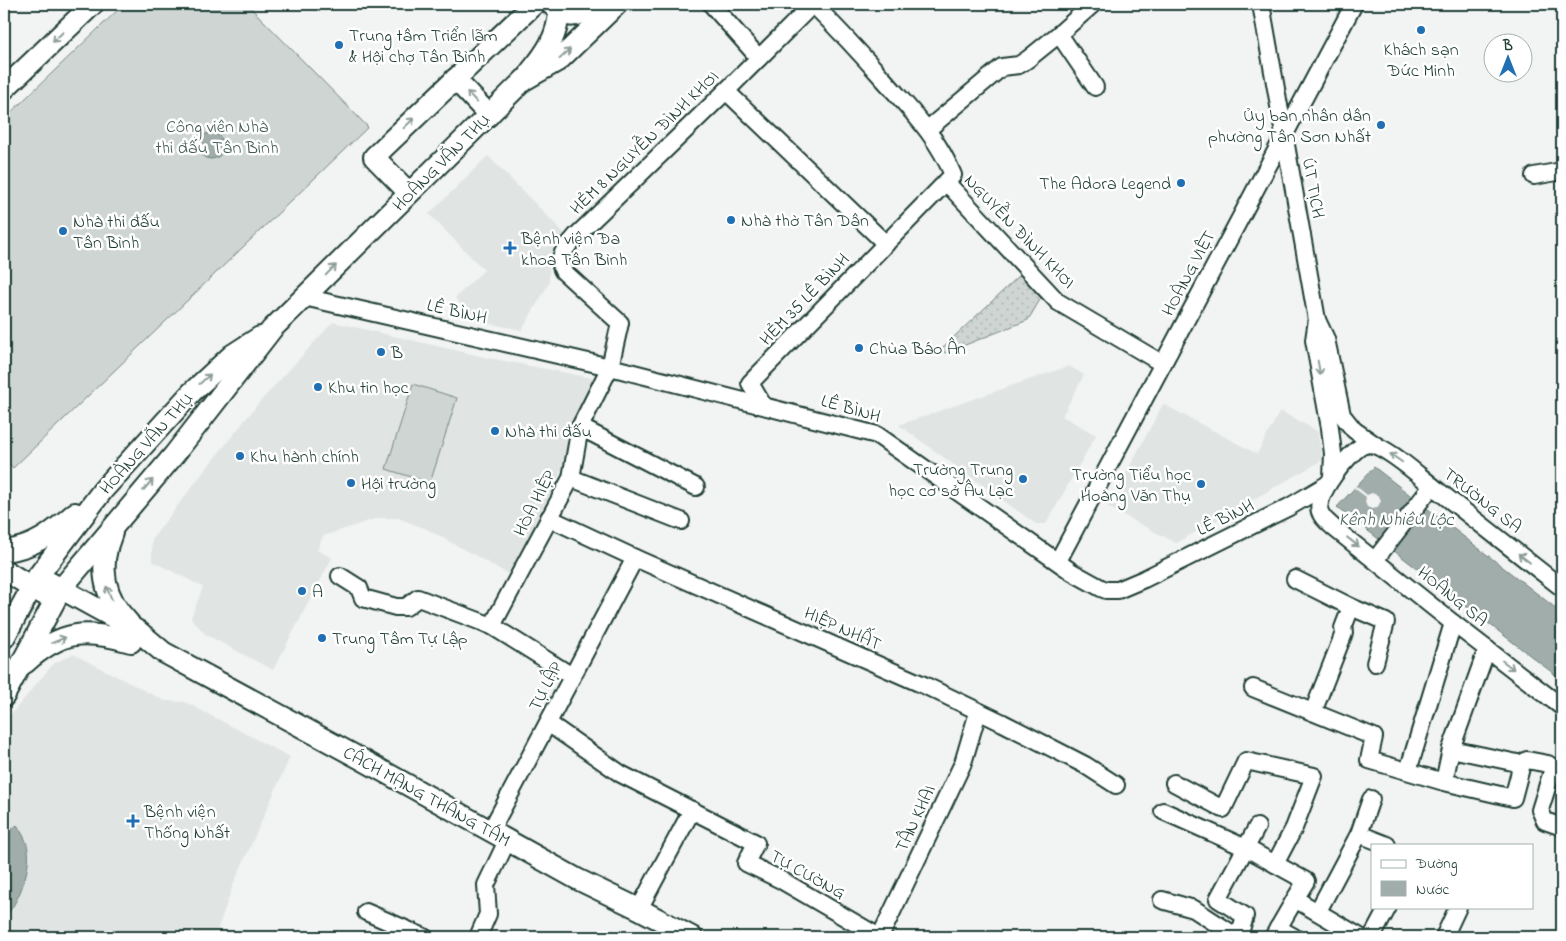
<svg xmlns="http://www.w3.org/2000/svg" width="1566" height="941" font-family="'Indie Flower',sans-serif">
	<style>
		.built { fill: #e0e4e3 }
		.grass { fill: url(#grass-dots); stroke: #768984 }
		.pitch { fill: #ced5d3; stroke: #768984 }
		.water { fill: #a1adaa; stroke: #6d807b }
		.pier { fill: #f2f3f3 }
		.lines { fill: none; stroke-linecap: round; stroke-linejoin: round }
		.minor-casing { stroke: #1f3d34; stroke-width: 20 }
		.major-casing { stroke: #1f3d34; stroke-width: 24 }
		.minor { stroke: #fff; stroke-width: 16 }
		.major { stroke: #fff; stroke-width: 20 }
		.oneway { stroke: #8f9e9a }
		.poi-dot { fill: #1f6fb2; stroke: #fff; stroke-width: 2 }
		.labels { text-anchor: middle; stroke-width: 5; stroke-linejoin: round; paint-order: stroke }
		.poi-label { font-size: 18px; fill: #1f3d34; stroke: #fff; text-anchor: start }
		.park-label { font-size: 18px; fill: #425b54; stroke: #fff }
		.street-label { font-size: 18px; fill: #1f3d34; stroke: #fff }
		.water-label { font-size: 19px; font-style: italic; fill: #465f57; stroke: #fff }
	</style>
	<defs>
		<pattern id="grass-dots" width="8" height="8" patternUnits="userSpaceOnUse" patternTransform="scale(1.25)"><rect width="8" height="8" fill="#ced5d3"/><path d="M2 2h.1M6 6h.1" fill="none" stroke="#b0b8b6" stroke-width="1.8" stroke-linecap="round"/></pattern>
	</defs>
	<rect width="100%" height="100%" fill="#f2f3f3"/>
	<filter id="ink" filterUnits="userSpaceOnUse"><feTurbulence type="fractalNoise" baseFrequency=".02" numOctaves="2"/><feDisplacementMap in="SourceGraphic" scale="10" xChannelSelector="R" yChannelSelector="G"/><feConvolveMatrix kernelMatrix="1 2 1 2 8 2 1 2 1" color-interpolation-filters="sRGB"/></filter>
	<g filter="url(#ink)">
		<g class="built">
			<polygon points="488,156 567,236 549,259 549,283 522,330 476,321 455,298 484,270 429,214"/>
			<polygon points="333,322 484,357 597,379 557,481 512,576 427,529 398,518 378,518 323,536 317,550 332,558 273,670 205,634 191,618 203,587 152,561 152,539 205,470 258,404"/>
			<polygon points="1069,366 1084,375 1062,416 1096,435 1046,524 1036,524 899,425"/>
			<polygon points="1163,404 1257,454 1280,411 1317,431 1323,460 1176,543 1108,507"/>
			<polygon points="73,654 165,701 185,702 290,757 233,885 215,937 4,937 4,723 53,664"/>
		</g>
		<polygon class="grass" points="1020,275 1041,298 1028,320 945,353 941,349"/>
		<g class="pitch">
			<polygon points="124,4 247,4 368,127 13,468 4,458 4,119"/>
			<polygon points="413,384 457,398 430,483 386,469"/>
		</g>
		<g class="water">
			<circle cx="211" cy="146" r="13"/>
			<polygon points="1374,467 1562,613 1562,680 1337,507"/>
			<path d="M 17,825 C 22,833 27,841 28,850 C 31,870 18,904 4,918 L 4,867 L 7,850 L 6,834 Z"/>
		</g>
		<polygon class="pier" points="1356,486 1367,495 1372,493 1379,496 1381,501 1377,508 1372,509 1367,507 1365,502 1366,497 1354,488"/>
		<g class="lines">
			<defs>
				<g id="minor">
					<path d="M 813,4 C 838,29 862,55 886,82 C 913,113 937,136 953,175 L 946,182 L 1058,302 L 1163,364"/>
					<polyline points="1261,4 1317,320 1314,340 1330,428 1333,454 1332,478"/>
					<polyline points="712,5 759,58"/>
					<polyline points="1059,34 1095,87"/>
					<polyline points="726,91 886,244"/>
					<polyline points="928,129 1002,67 1019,65 1028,59 1059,34 1093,4"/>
					<polyline points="1534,176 1562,171"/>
					<polyline points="304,297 610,367 877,435 1072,572 1101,588 1106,590 1118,590 1144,579 1289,507 1328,484"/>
					<polyline points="1317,320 1326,339 1342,415 1354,430 1377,446"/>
					<polyline points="763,405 750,383 946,182"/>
					<polyline points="580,427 696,487"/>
					<polyline points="571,478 681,521"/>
					<polyline points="549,518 635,558 926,686 1003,723 1085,765 1116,785"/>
					<polyline points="1375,560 1432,486"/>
					<polyline points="1058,561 1354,4"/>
					<polyline points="340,576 359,588 363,598 396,607 406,607 418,598 492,626 572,676"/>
					<polyline points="1295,579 1351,607 1386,622 1375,663"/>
					<path d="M 1562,588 C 1520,555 1478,522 1436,489 C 1418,475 1398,456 1377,446 C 1373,444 1367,444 1362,446 C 1349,453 1311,498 1321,514 C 1323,519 1330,524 1334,528 L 1453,623 L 1562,707"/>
					<path d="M 492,626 L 571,478 L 580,427 L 610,367 L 620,323 L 563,271 C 555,257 568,246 576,236 L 726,91 L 813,4"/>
					<polyline points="1253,688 1374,737 1369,760 1444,782 1513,798 1522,764 1451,749"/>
					<polyline points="1313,712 1344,633 1343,628 1351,607"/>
					<polyline points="548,723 621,774 756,843 746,863 781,880 879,937"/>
					<polyline points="1522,764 1527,760 1548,764 1553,768 1540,810 1545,821 1562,827"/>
					<polyline points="1408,771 1453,623"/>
					<polyline points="1444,782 1451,749 1487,649"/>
					<polyline points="1174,783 1223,809 1246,761 1314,776 1294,828 1275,864"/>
					<polyline points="1163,811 1246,848 1306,881 1295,899"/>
					<polyline points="490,832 635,558"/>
					<polyline points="1359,834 1387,845"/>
					<polyline points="1162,900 1194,909 1237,937"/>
					<polyline points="639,909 692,810"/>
					<polyline points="1318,911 1359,834 1371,799"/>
					<polyline points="366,912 424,937"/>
					<polyline points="1278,928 1294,937"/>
					<polyline points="478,937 488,914 486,885 507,841"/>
					<polyline points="880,937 963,763 978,712"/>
					<polyline points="1239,937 1245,916 1218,899 1257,827"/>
					<polyline points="1273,937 1295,899 1360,937"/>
					<polyline points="1372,937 1388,907"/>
					<polyline points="1444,937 1458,907"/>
				</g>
				<g id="major">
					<path d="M 551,4 C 567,20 578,19 594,4"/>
					<path d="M 531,71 C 546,53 558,36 559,11"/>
					<polyline points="455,79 489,115"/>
					<polyline points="4,89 93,4"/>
					<polyline points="409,193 374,157 534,4"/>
					<path d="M 112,533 C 98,567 103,597 129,623"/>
					<path d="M 4,551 C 35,548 53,532 75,513"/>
					<polyline points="4,570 43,594"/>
					<polyline points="38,576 138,631 163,652 361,759 577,879 639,909 692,937"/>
					<polyline points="4,638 38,576 103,490 192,392 232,355 260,337"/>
					<path d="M 25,663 C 62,630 84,629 131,642"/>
					<polyline points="4,696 61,589 174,455 272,329 524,80 559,60 617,4"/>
				</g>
			</defs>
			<use href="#minor" class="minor-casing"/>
			<use href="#major" class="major-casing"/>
			<use href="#minor" class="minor"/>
			<use href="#major" class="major"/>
		</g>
		<defs><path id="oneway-shaft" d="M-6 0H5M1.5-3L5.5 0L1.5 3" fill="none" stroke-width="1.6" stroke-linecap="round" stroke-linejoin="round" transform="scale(1.25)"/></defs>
		<g class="oneway">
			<use href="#oneway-shaft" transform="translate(58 37) rotate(136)"/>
			<use href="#oneway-shaft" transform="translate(565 54) rotate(-43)"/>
			<use href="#oneway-shaft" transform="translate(472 97) rotate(-133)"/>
			<use href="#oneway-shaft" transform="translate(409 123) rotate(-44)"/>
			<use href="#oneway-shaft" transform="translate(331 270) rotate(-45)"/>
			<use href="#oneway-shaft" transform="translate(1319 368) rotate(80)"/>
			<use href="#oneway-shaft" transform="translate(205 379) rotate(-42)"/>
			<use href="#oneway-shaft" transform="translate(1396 458) rotate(-145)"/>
			<use href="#oneway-shaft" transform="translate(148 485) rotate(-49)"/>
			<use href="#oneway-shaft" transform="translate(1353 542) rotate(38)"/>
			<use href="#oneway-shaft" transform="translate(1524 558) rotate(-142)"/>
			<use href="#oneway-shaft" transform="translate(109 593) rotate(-113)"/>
			<use href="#oneway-shaft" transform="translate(59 640) rotate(-22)"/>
			<use href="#oneway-shaft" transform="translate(1508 665) rotate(37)"/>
		</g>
	</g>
	<g class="poi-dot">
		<circle cx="1421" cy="30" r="5"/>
		<circle cx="339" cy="45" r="5"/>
		<circle cx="1381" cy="125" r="5"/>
		<circle cx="1181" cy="183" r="5"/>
		<circle cx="731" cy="220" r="5"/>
		<circle cx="63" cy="231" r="5"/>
		<path d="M507.5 240.5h5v5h5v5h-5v5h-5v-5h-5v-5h5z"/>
		<circle cx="859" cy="348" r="5"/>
		<circle cx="381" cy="352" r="5"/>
		<circle cx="318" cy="387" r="5"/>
		<circle cx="495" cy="431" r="5"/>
		<circle cx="240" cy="456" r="5"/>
		<circle cx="1023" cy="479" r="5"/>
		<circle cx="351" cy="483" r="5"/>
		<circle cx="1201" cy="484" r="5"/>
		<circle cx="302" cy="591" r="5"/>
		<circle cx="322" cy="638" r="5"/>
		<path d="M130.5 813.5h5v5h5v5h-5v5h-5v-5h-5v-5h5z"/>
	</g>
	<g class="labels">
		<g class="poi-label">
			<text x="349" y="41">Trung tâm Triển lãm<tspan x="349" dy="21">&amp; Hội chợ Tân Bình</tspan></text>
			<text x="1421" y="55" text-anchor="middle">Khách sạn<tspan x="1421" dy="21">Đức Minh</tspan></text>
			<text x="1371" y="121" text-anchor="end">Ủy ban nhân dân<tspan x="1371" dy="21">phường Tân Sơn Nhất</tspan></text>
			<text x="1171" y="189" text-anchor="end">The Adora Legend</text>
			<text x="741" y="226">Nhà thờ Tân Dân</text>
			<text x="73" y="227">Nhà thi đấu<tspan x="73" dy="21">Tân Bình</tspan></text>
			<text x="521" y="244">Bệnh viện Đa<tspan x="521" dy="21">khoa Tân Bình</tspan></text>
			<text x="869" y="354">Chùa Báo Ân</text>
			<text x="391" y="358">B</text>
			<text x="328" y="393">Khu tin học</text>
			<text x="505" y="437">Nhà thi đấu</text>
			<text x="250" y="462">Khu hành chính</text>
			<text x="1013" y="475" text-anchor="end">Trường Trung<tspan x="1013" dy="21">học cơ sở Âu Lạc</tspan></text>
			<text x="1191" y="480" text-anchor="end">Trường Tiểu học<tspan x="1191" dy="21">Hoàng Văn Thụ</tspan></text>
			<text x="361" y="489">Hội trường</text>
			<text x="312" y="597">A</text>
			<text x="332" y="644">Trung Tâm Tự Lập</text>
			<text x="144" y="817">Bệnh viện<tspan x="144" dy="21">Thống Nhất</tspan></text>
		</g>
		<g class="park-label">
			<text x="217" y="132">Công viên Nhà<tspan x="217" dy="21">thi đấu Tân Bình</tspan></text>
		</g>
		<g class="street-label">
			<text transform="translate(644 142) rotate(-44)" y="6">HẺM 8 NGUYỄN ĐÌNH KHƠI</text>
			<text transform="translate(441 162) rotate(-45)" y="6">HOÀNG VĂN THỤ</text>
			<text transform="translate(1314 188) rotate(80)" y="6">ÚT TỊCH</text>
			<text transform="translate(1020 231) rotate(46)" y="6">NGUYỄN ĐÌNH KHƠI</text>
			<text transform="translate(1188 273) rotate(-62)" y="6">HOÀNG VIỆT</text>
			<text transform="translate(804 299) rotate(-46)" y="6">HẺM 35 LÊ BÌNH</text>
			<text transform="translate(457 311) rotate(13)" y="6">LÊ BÌNH</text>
			<text transform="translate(851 408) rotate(16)" y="6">LÊ BÌNH</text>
			<text transform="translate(146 443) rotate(-48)" y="6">HOÀNG VĂN THỤ</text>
			<text transform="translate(1483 500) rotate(38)" y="6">TRƯỜNG SA</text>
			<text transform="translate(534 503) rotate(-63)" y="6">HÒA HIỆP</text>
			<text transform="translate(1225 517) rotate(-26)" y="6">LÊ BÌNH</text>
			<text transform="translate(1453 596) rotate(39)" y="6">HOÀNG SA</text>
			<text transform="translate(843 628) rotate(24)" y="6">HIỆP NHẤT</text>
			<text transform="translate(545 686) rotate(-63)" y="6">TỰ LẬP</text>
			<text transform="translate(427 796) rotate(29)" y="6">CÁCH MẠNG THÁNG TÁM</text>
			<text transform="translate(915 818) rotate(-65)" y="6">TÂN KHAI</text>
			<text transform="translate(808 874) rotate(29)" y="6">TỰ CƯỜNG</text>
		</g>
		<g class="water-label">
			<text x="1396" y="525">Kênh Nhiêu Lộc</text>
		</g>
	</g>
	<rect width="1566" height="941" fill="none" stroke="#fff" stroke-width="20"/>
	<rect x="10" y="10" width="1546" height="921" fill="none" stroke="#1f3d34" stroke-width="2" filter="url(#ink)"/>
	<rect x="1371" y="844" width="162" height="65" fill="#ffffff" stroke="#a5b1ae"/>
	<rect x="1381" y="860" width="25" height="8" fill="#ffffff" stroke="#a5b1ae"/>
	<text x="1416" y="868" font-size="15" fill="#1f3d34">Đường</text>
	<rect x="1381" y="881" width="25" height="15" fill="#a1adaa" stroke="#a5b1ae"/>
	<text x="1416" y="894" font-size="15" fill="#1f3d34">Nước</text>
	<g transform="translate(1508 58)"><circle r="24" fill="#ffffff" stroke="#a5b1ae"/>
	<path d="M0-4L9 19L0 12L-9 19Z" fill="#1f6fb2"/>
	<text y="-8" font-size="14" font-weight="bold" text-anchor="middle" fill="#1f3d34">B</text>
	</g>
</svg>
